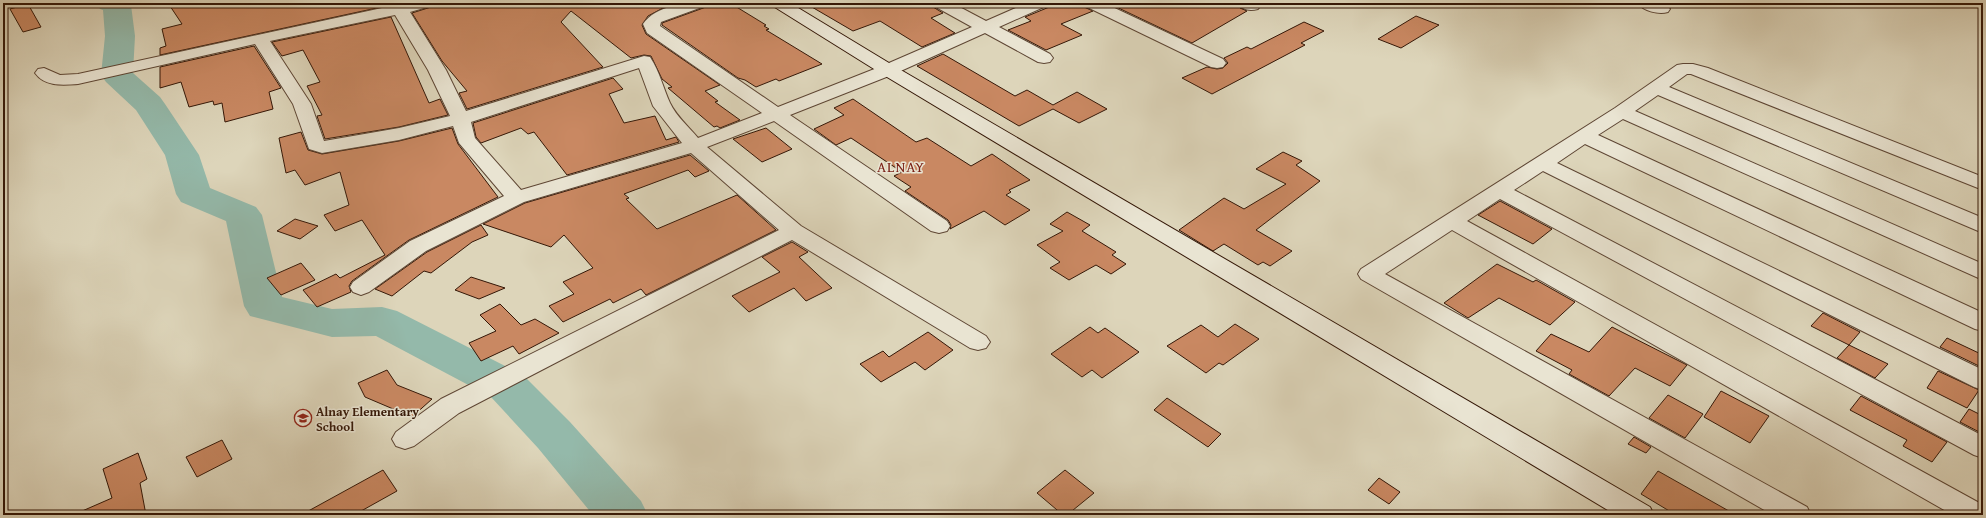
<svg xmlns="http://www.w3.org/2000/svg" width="1986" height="518" font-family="'Gentium Book Plus',serif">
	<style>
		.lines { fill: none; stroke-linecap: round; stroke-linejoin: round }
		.river { fill: #94b9aa; fill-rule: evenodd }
		.building { fill: #c98862; stroke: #341707 }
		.street-casing { stroke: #5e4634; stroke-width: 2 }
		.secondary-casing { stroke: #341707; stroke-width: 2 }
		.street { fill: #e9e4d2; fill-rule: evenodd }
		.secondary { fill: #e9e4d2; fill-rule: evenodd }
		.labels { text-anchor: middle; stroke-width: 3; stroke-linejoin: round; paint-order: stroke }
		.poi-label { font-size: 13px; font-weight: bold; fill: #341707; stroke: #e9e4d2; text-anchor: start }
		.quarter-label { font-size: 15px; letter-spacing: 1px; fill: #7a1f14; stroke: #e9e4d2 }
	</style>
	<rect width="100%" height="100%" fill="#ddd5ba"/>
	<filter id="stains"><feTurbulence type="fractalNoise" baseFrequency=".005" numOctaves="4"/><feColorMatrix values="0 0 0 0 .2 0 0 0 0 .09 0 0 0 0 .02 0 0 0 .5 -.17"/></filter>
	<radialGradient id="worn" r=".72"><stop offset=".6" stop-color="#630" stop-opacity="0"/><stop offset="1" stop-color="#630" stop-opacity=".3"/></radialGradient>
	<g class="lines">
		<polygon class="river" points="96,3 130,3 131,5 135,36 133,73 160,97 165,104 199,155 210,188 256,207 262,215 282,297 332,309 382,307 397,311 523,375 570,422 641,501 648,515 593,515 538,448 491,397 376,336 332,337 250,316 244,306 226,221 181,202 176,194 165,155 136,110 106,82 101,75 105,36 103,10 100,9"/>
	</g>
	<g class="building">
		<polygon points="168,3 385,3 386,6 160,55 160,48 166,46 162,29 182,24"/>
		<polygon points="434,3 682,3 663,8 648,16 642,25 646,34 720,85 705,91 718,101 715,102 740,120 720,128 717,126 714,127 668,88 672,87 662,79 651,56 644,55 631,58 571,11 561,22 603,67 467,109 459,93 467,91 442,61 412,13 431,7"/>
		<polygon points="708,3 730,3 766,25 764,26 769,29 766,30 822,64 779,81 776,79 756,87 745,80 738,78 662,25 662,23 706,7"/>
		<polygon points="805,3 931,3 933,7 943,13 931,18 955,33 922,47 880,21 853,31"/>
		<polygon points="1059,3 1082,3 1084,7 1093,11 1061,24 1082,35 1046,50 1008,30 1031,21 1025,17"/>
		<polygon points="1108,3 1236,3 1240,8 1247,11 1192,43"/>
		<polygon points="28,4 41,27 23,32 10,9"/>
		<polygon points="1416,16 1439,25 1401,48 1378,39"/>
		<polygon points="391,17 429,103 440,99 448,115 399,127 325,139 317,116 322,115 307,86 320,82 303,50 282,56 272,42"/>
		<polygon points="1304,22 1324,31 1301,43 1305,45 1212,94 1182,78 1207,67 1217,69 1223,68 1228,63 1224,58 1247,47 1251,49"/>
		<polygon points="254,46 281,88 269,92 273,109 225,122 222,103 214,105 213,101 189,107 181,82 160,88 160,67"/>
		<polygon points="943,54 1015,96 1027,90 1053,105 1077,92 1107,109 1079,123 1053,109 1019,126 917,66"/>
		<polygon points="613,78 623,89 609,94 624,123 655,116 666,140 676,137 679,142 567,175 534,132 528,134 521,128 481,143 476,137 473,123"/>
		<polygon points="853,99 916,142 927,138 971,166 992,154 1030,180 1009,190 1011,192 1006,195 1030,210 1005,225 984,211 950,229 951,225 948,220 905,191 911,187 894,176 902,172 851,138 836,145 814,129 844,115 834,108"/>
		<polygon points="452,128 458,144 498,197 409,240 352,281 349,286 351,292 317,307 303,290 336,274 340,278 385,255 362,220 335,231 324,215 349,205 340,172 305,185 295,170 286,173 279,138 301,132 308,150 322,154 399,141"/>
		<polygon points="766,128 792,149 762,162 733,139"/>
		<polygon points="1283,152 1302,161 1296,165 1320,181 1256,230 1292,251 1270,266 1263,262 1258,265 1224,244 1213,251 1179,230 1224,198 1244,209 1286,184 1256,169"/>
		<polygon points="690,155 709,171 695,177 688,170 624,194 629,198 626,199 657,229 737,195 776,230 646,295 641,289 613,303 610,299 563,322 549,306 574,294 563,282 593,268 564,235 551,247 483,224 525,203"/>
		<polygon points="1500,201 1552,229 1533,244 1478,215"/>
		<polygon points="1067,212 1090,225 1082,231 1116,252 1112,255 1126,264 1111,274 1096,265 1069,280 1050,268 1060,262 1037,245 1063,231 1050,224"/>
		<polygon points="295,219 318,226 300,239 277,231"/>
		<polygon points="481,225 488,235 472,242 431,273 424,271 392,296 375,289 427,252"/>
		<polygon points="792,242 808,252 799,257 832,288 806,301 794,288 749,312 732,296 780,272 762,257"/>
		<polygon points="301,263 315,280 281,295 267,278"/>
		<polygon points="1497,264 1533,282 1536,280 1575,302 1550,325 1499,298 1468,318 1444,303"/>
		<polygon points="471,277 505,288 479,299 455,290"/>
		<polygon points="500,304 521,325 535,319 559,333 519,354 513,346 481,361 469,343 496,331 480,315"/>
		<polygon points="1823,313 1860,332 1849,345 1811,326"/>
		<polygon points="1235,324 1259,339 1223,365 1219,363 1206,373 1167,346 1201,325 1218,337"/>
		<polygon points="1090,327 1098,333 1105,328 1139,352 1102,378 1092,370 1082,377 1051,354"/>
		<polygon points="1612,327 1681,362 1687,365 1670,386 1635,368 1609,396 1569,374 1572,370 1536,351 1551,334 1589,352"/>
		<polygon points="928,332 953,350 925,370 915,362 881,382 860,364 883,351 889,357"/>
		<polygon points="1947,338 1983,355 1983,361 1979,366 1940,347"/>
		<polygon points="1849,345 1888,364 1875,378 1837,358"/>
		<polygon points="387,370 397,385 432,399 412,417 365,397 358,383"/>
		<polygon points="1938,371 1979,390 1967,408 1927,388"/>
		<polygon points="1721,391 1769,416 1750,443 1704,417"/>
		<polygon points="1668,395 1703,414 1685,438 1649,418"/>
		<polygon points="1861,396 1947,442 1932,462 1903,446 1907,440 1850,410"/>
		<polygon points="1167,398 1221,434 1208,447 1154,410"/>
		<polygon points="1969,409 1983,416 1983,434 1960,422"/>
		<polygon points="1634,437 1651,447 1646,453 1628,444"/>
		<polygon points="222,440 232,459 197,477 186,457"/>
		<polygon points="138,453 147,479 140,483 146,515 73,515 112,498 103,469"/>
		<polygon points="383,470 397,491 354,515 301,515"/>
		<polygon points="1065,470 1094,493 1067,515 1063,515 1037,493"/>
		<polygon points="1658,471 1736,515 1676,515 1641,494"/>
		<polygon points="1379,478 1400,492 1389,504 1368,490"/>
	</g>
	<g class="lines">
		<defs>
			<g id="street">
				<path d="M 405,3 L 433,3 L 431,6 L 410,12 L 446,70 L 466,111 L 644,56 L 650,57 C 660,72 663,88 670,103 C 676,116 689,127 698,138 L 762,113 L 647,33 L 643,24 C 656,5 686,3 707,3 L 705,6 L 661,22 L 660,26 L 778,107 L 882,66 L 972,27 L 934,6 L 932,3 L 952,3 L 986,21 L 1027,3 L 1048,3 L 1046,6 L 999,27 L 1050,54 L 1053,58 L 1050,62 L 1044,63 L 1038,62 L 985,33 L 894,74 L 790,115 L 947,221 L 950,226 L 947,231 L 939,233 L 931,231 L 774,121 L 707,147 L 801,226 L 986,336 L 990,342 L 986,348 L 978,350 L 970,348 L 792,240 L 459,413 L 414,446 L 405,449 L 396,446 L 392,439 L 396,432 L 441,399 L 779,230 L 691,153 L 524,202 L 426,251 L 369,292 L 361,295 L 353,292 L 350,287 L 353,282 L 410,241 L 504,196 L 459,143 L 453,126 L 399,140 L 322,153 L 309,149 L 293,104 L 255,44 L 78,84 C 63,85 45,87 35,73 L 38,69 L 44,68 L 60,75 L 78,74 ZM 395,15 L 428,70 L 450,116 L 399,128 L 324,141 L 311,104 L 270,41 ZM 639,68 L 653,106 L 682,143 L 521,190 L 475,138 L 471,122 Z"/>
				<polygon points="1083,3 1104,3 1223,59 1226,63 1223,67 1217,68 1211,67 1085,6"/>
				<path d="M 1237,3 L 1258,3 L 1260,6 L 1258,9 C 1250,11 1242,10 1237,3 Z"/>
				<path d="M 1638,3 C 1648,3 1664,0 1670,9 L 1668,12 C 1659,15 1643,11 1638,3 Z"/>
				<polygon points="1683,64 1693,64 1708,68 1983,177 1983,190 1691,74 1687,74 1669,87 1983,218 1983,233 1658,95 1635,111 1983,264 1983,280 1623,119 1598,135 1983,313 1983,331 1975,329 1585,144 1557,163 1983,370 1983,390 1974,387 1543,171 1514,190 1983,436 1983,458 1974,455 1500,199 1467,221 1983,505 1983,515 1953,515 1452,230 1385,274 1807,507 1811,515 1773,515 1361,279 1358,274 1361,269 1615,108 1677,65"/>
			</g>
			<polygon id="secondary" points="771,3 790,3 894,66 1650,507 1654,515 1616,515 882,74 773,6"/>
		</defs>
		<use href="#street" class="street-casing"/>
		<use href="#secondary" class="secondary-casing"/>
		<use href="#street" class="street"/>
		<use href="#secondary" class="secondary"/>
	</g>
	<defs>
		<symbol id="school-ring" viewBox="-11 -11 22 22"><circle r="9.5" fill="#e9e4d2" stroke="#8f2418" stroke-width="1.5"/><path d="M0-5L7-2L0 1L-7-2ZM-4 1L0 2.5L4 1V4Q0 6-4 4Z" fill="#8f2418"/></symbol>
	</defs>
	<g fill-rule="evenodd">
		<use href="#school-ring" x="293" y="408" width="20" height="20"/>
	</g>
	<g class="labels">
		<g class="poi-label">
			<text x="316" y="416">Alnay Elementary<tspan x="316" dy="15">School</tspan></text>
		</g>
		<g class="quarter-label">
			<text x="901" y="172">ALNAY</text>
		</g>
	</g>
	<rect width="1986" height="518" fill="none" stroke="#ddd5ba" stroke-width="16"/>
	<rect x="4" y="4" width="1978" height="510" fill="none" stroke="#341707" stroke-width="2"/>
	<rect x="8" y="8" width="1970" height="502" fill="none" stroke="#341707"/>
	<rect width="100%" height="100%" filter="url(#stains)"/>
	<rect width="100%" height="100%" fill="url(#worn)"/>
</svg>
